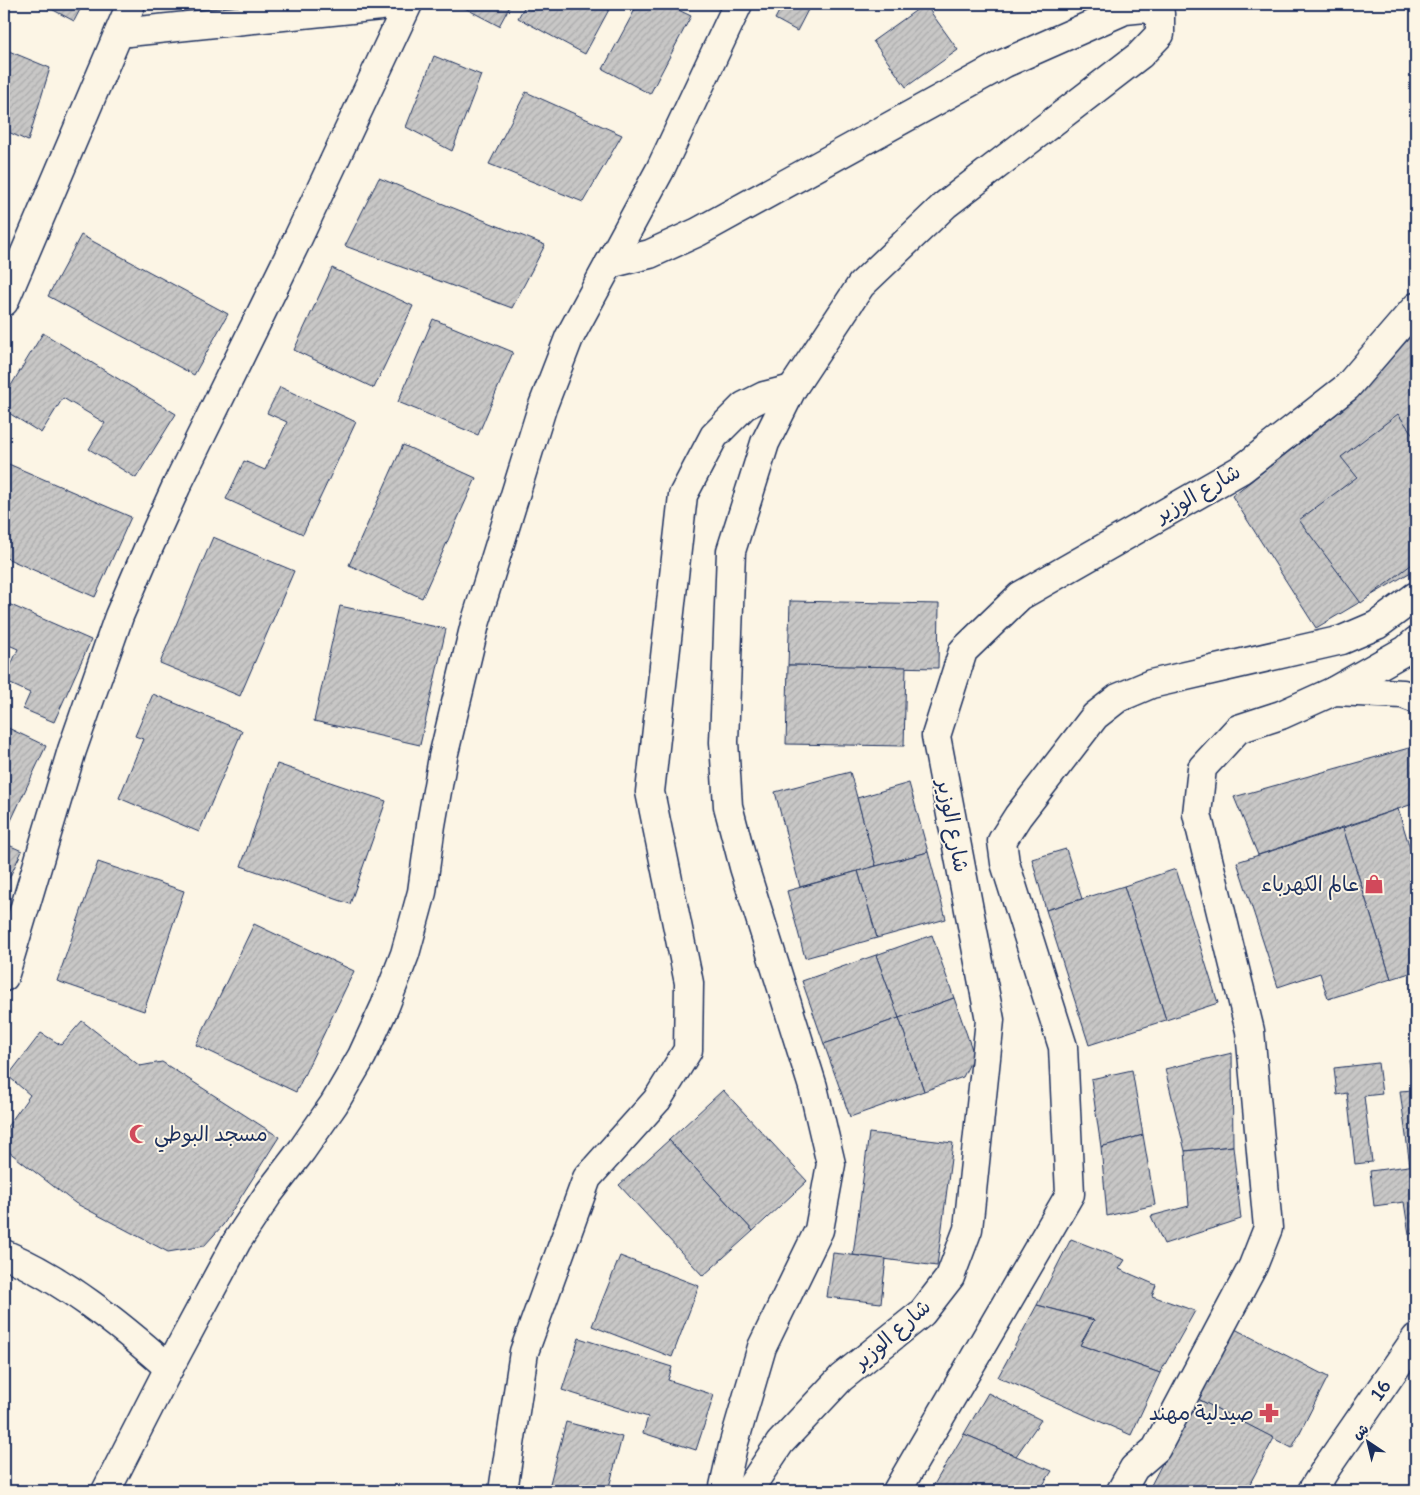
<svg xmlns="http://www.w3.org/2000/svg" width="1420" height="1495" font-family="Itim,'Playpen Sans Arabic',sans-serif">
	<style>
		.building { fill: url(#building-hatch); stroke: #1b2f5e }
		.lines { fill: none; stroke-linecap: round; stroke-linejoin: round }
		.minor-casing { stroke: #1b2f5e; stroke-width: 31 }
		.tertiary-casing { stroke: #1b2f5e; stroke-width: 31 }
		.minor { stroke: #fcf5e5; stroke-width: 28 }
		.tertiary { stroke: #fcf5e5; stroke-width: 28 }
		.labels { text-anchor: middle; stroke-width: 4; stroke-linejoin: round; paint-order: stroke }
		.street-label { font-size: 21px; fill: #1b2f5e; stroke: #fcf5e5 }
		.poi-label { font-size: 21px; fill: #1b2f5e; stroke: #fcf5e5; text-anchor: end }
	</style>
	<defs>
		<pattern id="building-hatch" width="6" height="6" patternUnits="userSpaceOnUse" patternTransform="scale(1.25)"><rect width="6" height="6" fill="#c8c7c6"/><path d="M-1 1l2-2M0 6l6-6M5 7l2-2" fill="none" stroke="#ababac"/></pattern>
	</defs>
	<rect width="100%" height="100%" fill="#fcf5e5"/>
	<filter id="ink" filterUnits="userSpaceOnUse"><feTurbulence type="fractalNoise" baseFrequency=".02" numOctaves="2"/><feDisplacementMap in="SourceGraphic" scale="10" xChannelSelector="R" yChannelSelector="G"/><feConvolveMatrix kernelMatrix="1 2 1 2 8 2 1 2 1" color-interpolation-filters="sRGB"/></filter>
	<g filter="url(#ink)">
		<g class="building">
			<polygon points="42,4 83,4 74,21"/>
			<polygon points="457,4 511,4 499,26"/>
			<polygon points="526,4 612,4 585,54 518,18"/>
			<polygon points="638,4 666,4 691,16 650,94 603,69"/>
			<polygon points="783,4 811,4 797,31 775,19"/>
			<polygon points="925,4 958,50 906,87 873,41"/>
			<polygon points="4,49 50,68 28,141 4,130"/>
			<polygon points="434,56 481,75 452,151 406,127"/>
			<polygon points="526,92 622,135 583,202 489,164"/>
			<polygon points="379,178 545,245 512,308 345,246"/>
			<polygon points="81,235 228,314 194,375 48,296"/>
			<polygon points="332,268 413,306 374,388 294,350"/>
			<polygon points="433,319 513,352 478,435 398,402"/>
			<polygon points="1416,325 1416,569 1316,628 1232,496 1338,413"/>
			<polygon points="43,333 176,414 136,478 89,449 105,423 63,398 41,433 4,410 4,397"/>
			<polygon points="280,387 356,422 303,534 226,499 244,461 265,470 287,422 267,413"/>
			<polygon points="1398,414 1416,439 1416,561 1361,603 1299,520 1357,477 1341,457"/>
			<polygon points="403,445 476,478 422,598 349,565"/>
			<polygon points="4,462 131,517 95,597 4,557"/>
			<polygon points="213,537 294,571 240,696 160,663"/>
			<polygon points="790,601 939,604 938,668 788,665"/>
			<polygon points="4,602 91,640 54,722 23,709 30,693 4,681 18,649 4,643"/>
			<polygon points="340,606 446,629 420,745 314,721"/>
			<polygon points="788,665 906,667 904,746 786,744"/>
			<polygon points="153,694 242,731 199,832 119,798 143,739 135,736"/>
			<polygon points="4,726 46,746 8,827 4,825"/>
			<polygon points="1416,746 1416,803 1258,855 1234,797"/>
			<polygon points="277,764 386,801 350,904 241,866"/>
			<polygon points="850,772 876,866 800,887 775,792"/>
			<polygon points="909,783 928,852 876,866 857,798"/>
			<polygon points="1398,809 1416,868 1416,971 1391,979 1343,828"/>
			<polygon points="1343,828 1391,979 1328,999 1320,973 1278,987 1237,862"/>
			<polygon points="4,843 22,851 4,889"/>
			<polygon points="1066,849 1082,899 1046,910 1032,859"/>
			<polygon points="928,852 946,919 877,938 858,871"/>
			<polygon points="98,862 184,891 144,1011 57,981"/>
			<polygon points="1176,869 1218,1003 1166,1020 1124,886"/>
			<polygon points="858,871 877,938 805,958 787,891"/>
			<polygon points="1124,886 1166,1020 1089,1045 1046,910"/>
			<polygon points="254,924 354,971 296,1092 196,1045"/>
			<polygon points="932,935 954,998 899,1018 876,955"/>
			<polygon points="876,955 899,1018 824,1044 802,981"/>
			<polygon points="954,998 974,1055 963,1077 924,1091 899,1018"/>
			<polygon points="899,1018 924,1091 850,1117 824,1044"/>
			<polygon points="82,1021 140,1066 162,1062 279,1137 223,1225 204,1246 168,1252 75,1203 4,1148 4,1131 30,1095 8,1076 41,1033 61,1045"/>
			<polygon points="1232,1053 1233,1146 1185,1151 1165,1069"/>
			<polygon points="1416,1059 1416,1165 1410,1166 1400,1091 1413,1090 1409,1060"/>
			<polygon points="1378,1063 1382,1094 1364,1096 1372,1162 1355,1164 1347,1093 1337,1095 1334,1068"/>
			<polygon points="1132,1070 1143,1135 1101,1147 1091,1079"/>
			<polygon points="723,1090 807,1181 753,1231 669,1140"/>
			<polygon points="869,1133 953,1143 937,1266 853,1255"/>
			<polygon points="1143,1135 1155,1205 1107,1216 1101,1147"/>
			<polygon points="669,1140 753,1231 703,1276 619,1185"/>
			<polygon points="1233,1146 1241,1219 1164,1244 1151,1216 1189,1206 1185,1151"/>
			<polygon points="1416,1165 1416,1233 1409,1234 1404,1202 1374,1206 1370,1171"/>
			<polygon points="1071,1239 1125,1260 1119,1269 1156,1285 1152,1296 1195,1311 1160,1373 1080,1345 1094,1320 1037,1305"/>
			<polygon points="833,1253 886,1259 881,1303 827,1297"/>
			<polygon points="620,1256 699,1286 672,1357 592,1326"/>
			<polygon points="1037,1305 1094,1320 1080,1345 1160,1373 1131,1435 998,1377"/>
			<polygon points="1233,1328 1328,1377 1292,1448 1196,1398"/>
			<polygon points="579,1338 672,1367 668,1380 714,1395 696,1450 643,1433 648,1417 562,1390"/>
			<polygon points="988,1393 1041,1420 1016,1456 964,1434"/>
			<polygon points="1196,1398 1274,1438 1246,1491 1148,1491"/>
			<polygon points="566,1422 622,1437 608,1491 548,1491"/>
			<polygon points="964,1434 1016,1456 1052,1471 1039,1491 940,1491 932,1488"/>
		</g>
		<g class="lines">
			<defs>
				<g id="minor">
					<polyline points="119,33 400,4"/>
					<polyline points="609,264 650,254 698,232 1005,63 1125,10 1145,8 1160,13 1160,34 1140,55 945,205 861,285 792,389"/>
					<polyline points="4,302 131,4"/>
					<polyline points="1334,691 1406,650 1416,641"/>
					<polyline points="4,977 72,750 119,616 147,551 176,487 298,238 408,4"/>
					<path d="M 4,1254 C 65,1280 119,1324 169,1368"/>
					<polyline points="106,1491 169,1368 237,1241 269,1193 302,1150 334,1104 362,1056 385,1006 405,954 422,892 431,825 443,757 475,624 542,408 569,338 660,170 738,4"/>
					<polyline points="503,1491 524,1352 587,1178 657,1100 688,1050 689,983 650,792 683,495 714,436 744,406 764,396 792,389 765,443 731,551 724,742 728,806 744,867 813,1087 831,1164 819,1230 762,1347 733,1446 723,1491"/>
					<polyline points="748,1491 780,1443 841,1378 922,1313 950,1277 968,1229 990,1020 936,736 963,651 1020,596 1242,469 1347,387 1416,307"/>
					<polyline points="897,1491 1070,1194 1063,1047 1005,863 1002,841 1018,816 1095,716 1118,698 1151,684 1342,640 1377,625 1416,596"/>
					<polyline points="1121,1491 1134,1468 1156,1449 1253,1266 1268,1228 1250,1031 1197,814 1202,768 1238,729 1281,715 1334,691 1403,694 1416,699"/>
				</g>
				<g id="tertiary">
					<path id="s1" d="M 1312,1491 L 1327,1467 L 1416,1338"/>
				</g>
			</defs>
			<use href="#minor" class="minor-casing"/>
			<use href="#tertiary" class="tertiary-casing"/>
			<use href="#minor" class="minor"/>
			<use href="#tertiary" class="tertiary"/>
		</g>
	</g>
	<defs>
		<symbol id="shop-bare" viewBox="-9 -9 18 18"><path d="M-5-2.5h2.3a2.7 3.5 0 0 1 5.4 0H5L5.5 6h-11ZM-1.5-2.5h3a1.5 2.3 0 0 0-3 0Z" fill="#d1495b" stroke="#fcf5e5" stroke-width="2.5" paint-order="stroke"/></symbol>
		<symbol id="mosque-bare" viewBox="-9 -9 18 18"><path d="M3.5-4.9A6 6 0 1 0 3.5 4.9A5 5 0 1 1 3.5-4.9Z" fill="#d1495b" stroke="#fcf5e5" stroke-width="2.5" paint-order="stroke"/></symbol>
		<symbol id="pharmacy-bare" viewBox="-9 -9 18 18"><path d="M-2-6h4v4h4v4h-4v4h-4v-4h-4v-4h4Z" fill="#d1495b" stroke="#fcf5e5" stroke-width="2.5" paint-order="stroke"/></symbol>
	</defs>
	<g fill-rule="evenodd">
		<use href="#shop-bare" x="1360" y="870" width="28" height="28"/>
		<use href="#mosque-bare" x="125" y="1120" width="28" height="28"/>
		<use href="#pharmacy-bare" x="1255" y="1399" width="28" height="28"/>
	</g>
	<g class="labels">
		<g class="street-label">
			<text transform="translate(1198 493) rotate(-30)" y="7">شارع الوزير</text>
			<text transform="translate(953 826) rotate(79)" y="7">شارع الوزير</text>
			<text transform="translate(892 1334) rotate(-41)" y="7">شارع الوزير</text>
			<text dy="7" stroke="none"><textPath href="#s1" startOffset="122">16</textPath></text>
		</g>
		<g class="poi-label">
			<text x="1359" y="891">عالم الكهرباء</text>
			<text x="154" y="1141" text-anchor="start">مسجد البوطي</text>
			<text x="1254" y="1420">صيدلية مهند</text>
		</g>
	</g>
	<rect width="1420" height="1495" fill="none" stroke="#fcf5e5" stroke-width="20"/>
	<rect x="10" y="10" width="1400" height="1475" fill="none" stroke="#1b2f5e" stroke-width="2" filter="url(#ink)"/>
	<g transform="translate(1368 1442) rotate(325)" stroke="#fcf5e5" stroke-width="4" paint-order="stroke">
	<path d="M0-4L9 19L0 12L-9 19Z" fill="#1b2f5e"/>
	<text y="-8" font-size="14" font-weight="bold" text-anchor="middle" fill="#1b2f5e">ش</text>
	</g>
</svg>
